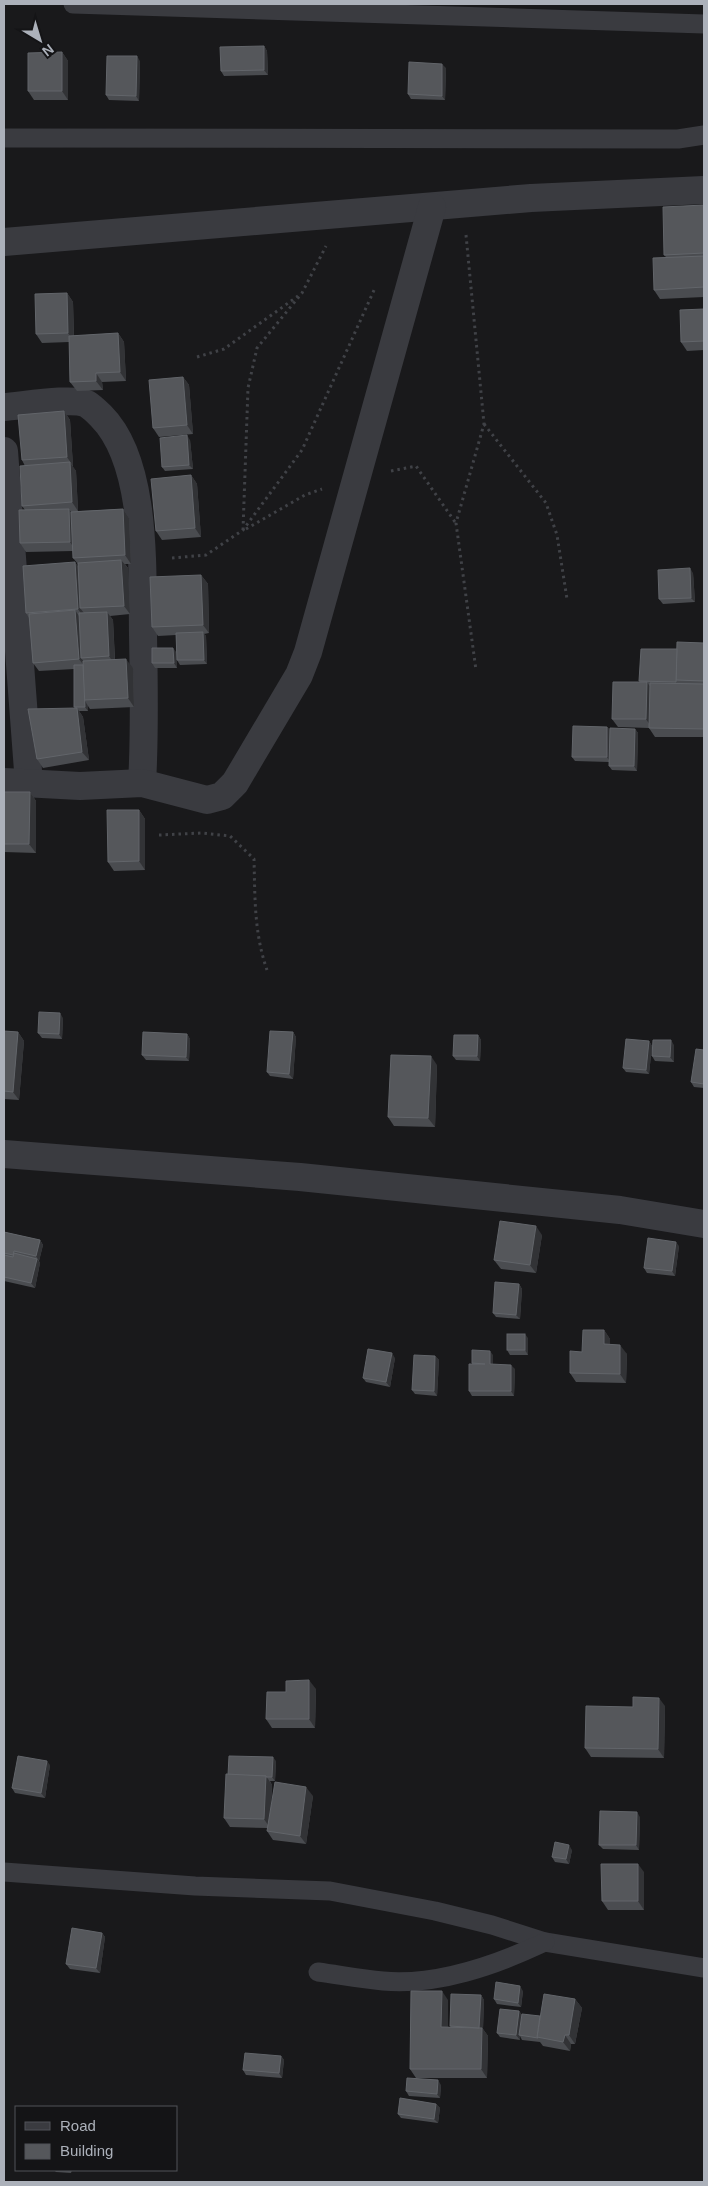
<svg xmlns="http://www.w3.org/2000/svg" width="708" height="2186" font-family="Arial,sans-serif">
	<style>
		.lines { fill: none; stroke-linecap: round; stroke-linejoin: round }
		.path { stroke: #404247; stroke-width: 3; stroke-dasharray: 2.5 4; stroke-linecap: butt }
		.lane { stroke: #3a3b40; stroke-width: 19 }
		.street { stroke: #3a3b40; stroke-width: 28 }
		.wall { fill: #4a4c50 }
		.shaded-wall { fill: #323336 }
		.building { fill: #55575b; stroke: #62656a }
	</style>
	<rect width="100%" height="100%" fill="#19191b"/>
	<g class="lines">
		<g class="path">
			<polyline points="466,235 484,424 456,523 476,670"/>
			<polyline points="197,357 224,349 298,296"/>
			<polyline points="484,424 546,503 557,535 567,599"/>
			<polyline points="391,471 416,466 455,522"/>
			<polyline points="246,529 305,495 322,489"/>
			<polyline points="243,530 248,388 257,348 302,293 326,246"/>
			<polyline points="172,558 206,555 243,530 302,450 375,288"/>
			<path d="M 159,835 L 201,833 L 230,836 L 254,859 C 255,897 254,933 267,970"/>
		</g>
		<g class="lane">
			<polyline points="73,4 704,24"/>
			<polyline points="4,138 678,139 704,135"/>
			<polyline points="4,1872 195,1886 330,1891 435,1911 492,1925 545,1942 704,1968"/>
			<path d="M 318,1972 C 340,1975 361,1979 383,1981 C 438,1986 496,1965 545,1942"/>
		</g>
		<g class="street">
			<polyline points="4,242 531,198 704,190"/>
			<path d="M 4,407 C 21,406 73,397 87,404 C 92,407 97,412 101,416 C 148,463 142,573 143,635 C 144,685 145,734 142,783"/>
			<polyline points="4,451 29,784"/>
			<polyline points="4,782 80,786 142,783 207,800 222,796 235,783 299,675 308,652 432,207"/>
			<polyline points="4,1154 300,1177 620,1210 704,1224"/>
		</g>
	</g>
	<g class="wall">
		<polygon points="264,46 267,51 268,75 224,76 221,71"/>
		<polygon points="62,52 68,61 68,100 34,100 28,91"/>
		<polygon points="140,61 139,101 109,100 106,95"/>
		<polygon points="446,68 445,100 411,99 408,94"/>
		<polygon points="704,205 704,297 660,299 654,290 666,257 664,255"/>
		<polygon points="67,293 73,302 74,336 118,333 124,342 126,381 102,382 103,390 77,391 70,382 69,342 42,343 36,334"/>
		<polygon points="704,309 704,350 687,351 681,342"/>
		<polygon points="183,377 189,385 193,434 159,437 153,428"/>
		<polygon points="64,411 70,420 73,466 72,466 76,471 78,511 123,509 129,518 131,564 125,564 128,568 130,614 110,616 113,620 115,659 133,668 134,707 90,709 88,706 88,711 79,711 83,717 89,760 43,768 37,759 75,708 74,707 74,669 39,671 33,663 29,618 26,613 75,562 78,567 78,564 73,558 73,551 26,552 20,543 25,510 22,506 25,466 22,460"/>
		<polygon points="190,440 193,469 165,471 162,467"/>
		<polygon points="191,475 197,484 201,537 162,540 156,531"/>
		<polygon points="693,573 695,602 663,604 659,599"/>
		<polygon points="201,575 208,584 209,633 204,634 206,636 207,664 180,665 177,660 177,668 155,668 152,663 176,653 176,635 158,636 152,627"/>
		<polygon points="704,643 704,737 655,737 649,728 618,727 612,719 640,682 639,681 677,649"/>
		<polygon points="607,727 610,730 635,729 638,733 637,771 612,770 609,766 609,762 575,761 572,757"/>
		<polygon points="4,792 30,792 36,801 36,853 4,852"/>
		<polygon points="139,810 145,819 145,870 114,871 108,862"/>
		<polygon points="63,1018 62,1039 42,1038 38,1033"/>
		<polygon points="4,1031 18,1032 24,1041 19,1100 4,1099"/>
		<polygon points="293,1032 296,1037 293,1079 270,1076 267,1072"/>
		<polygon points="187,1034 190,1039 189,1061 146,1060 142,1055"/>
		<polygon points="478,1035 481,1040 480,1061 456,1060 453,1056"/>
		<polygon points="649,1041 652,1046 649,1074 626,1072 623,1068"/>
		<polygon points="674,1045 674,1062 655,1061 652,1056"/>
		<polygon points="704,1050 704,1088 694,1087 691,1082"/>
		<polygon points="437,1065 435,1127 394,1126 388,1117"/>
		<polygon points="4,1232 40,1240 43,1245 39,1261 40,1263 35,1288 4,1281"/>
		<polygon points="542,1235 536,1273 501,1269 494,1260"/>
		<polygon points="679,1246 675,1276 647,1273 644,1268"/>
		<polygon points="519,1284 522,1289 520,1319 496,1317 493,1313"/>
		<polygon points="604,1330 610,1339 610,1345 627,1354 626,1383 576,1382 570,1373 582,1352"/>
		<polygon points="528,1338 528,1355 510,1355 507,1350"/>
		<polygon points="493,1355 493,1364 515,1369 514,1396 472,1396 469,1391 472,1364 472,1363"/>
		<polygon points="435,1356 439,1360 437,1396 415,1394 412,1390"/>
		<polygon points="395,1358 390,1387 366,1382 363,1378"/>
		<polygon points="316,1689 315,1728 272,1728 266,1719"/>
		<polygon points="665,1706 664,1758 591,1757 585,1748 633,1707"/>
		<polygon points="276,1761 275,1781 270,1781 272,1785 271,1805 313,1796 306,1844 273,1840 267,1831 268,1828 230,1827 224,1818 228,1775"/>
		<polygon points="50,1765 45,1798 15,1793 12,1788"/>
		<polygon points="640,1817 639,1850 603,1849 599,1845"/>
		<polygon points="572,1850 569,1864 555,1862 552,1857"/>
		<polygon points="644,1872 644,1910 608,1910 602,1901"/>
		<polygon points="102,1933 105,1937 100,1973 70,1969 66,1964"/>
		<polygon points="523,1991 521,2007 497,2004 494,1999"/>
		<polygon points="481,1995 484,2000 483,2029 488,2036 487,2078 416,2078 410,2069 448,2000 448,2027 451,2027 450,2026"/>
		<polygon points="575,1999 582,2008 575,2044 571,2044 570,2051 543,2046 540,2042 522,2040 520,2036 520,2040 500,2037 497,2033 519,2011 522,2015 540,2016"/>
		<polygon points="281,2056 284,2060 282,2078 246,2075 243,2070"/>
		<polygon points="441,2085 440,2098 409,2096 406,2091"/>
		<polygon points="436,2104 440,2108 438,2123 401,2118 398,2114"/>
		<polygon points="54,2170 72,2170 71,2173 56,2172"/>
	</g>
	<g class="shaded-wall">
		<polygon points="264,46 267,51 268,75 264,70"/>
		<polygon points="62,52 68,61 68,100 62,91"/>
		<polygon points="137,56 140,61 139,101 136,96"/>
		<polygon points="442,64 446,68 445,100 442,96"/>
		<polygon points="67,293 73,302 74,342 68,333"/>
		<polygon points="118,333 124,342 126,381 120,372"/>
		<polygon points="96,373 102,382 103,390 96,381"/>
		<polygon points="183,377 189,385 193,434 187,425"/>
		<polygon points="64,411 70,420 73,466 67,457"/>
		<polygon points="187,435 190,440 193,469 189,465"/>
		<polygon points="70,462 76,471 78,511 72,502"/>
		<polygon points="191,475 197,484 201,537 195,528"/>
		<polygon points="69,509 75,517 76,551 70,542"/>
		<polygon points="123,509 129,518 131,564 125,555"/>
		<polygon points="121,560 128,568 130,614 124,606"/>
		<polygon points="75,562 81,571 80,608 84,613 84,618 78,609"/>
		<polygon points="690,568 693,573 695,602 691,598"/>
		<polygon points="201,575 208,584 209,633 203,625"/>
		<polygon points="75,610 81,619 81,658 85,663 85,667 79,659"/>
		<polygon points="107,612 113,620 115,665 109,656"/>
		<polygon points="203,632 206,636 207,664 204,660"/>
		<polygon points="173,648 177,653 177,668 174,663"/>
		<polygon points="126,659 133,668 134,707 128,698"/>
		<polygon points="647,682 653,691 652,728 646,719"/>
		<polygon points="85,701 88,706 88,711 85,707"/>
		<polygon points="77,708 83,717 89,760 82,752"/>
		<polygon points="607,727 611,731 610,762 607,757"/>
		<polygon points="635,729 638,733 637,771 634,766"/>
		<polygon points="30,792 36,801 36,853 29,844"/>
		<polygon points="139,810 145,819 145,870 139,861"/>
		<polygon points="60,1013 63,1018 62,1039 59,1034"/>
		<polygon points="18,1032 24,1041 19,1100 13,1092"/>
		<polygon points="293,1032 296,1037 293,1079 289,1074"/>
		<polygon points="187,1034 190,1039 189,1061 186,1057"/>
		<polygon points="478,1035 481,1040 480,1061 477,1056"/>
		<polygon points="671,1040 674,1045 674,1062 670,1057"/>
		<polygon points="649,1041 652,1046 649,1074 646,1070"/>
		<polygon points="431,1056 437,1065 435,1127 428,1118"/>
		<polygon points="536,1226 542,1235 536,1273 530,1265"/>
		<polygon points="40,1240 43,1245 39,1261 36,1256"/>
		<polygon points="676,1242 679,1246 675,1276 672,1271"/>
		<polygon points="37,1259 40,1263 35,1288 31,1283"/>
		<polygon points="519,1284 522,1289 520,1319 516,1315"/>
		<polygon points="604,1330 610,1339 610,1353 604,1344"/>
		<polygon points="525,1334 528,1338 528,1355 525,1350"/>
		<polygon points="620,1345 627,1354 626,1383 620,1374"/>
		<polygon points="490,1351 493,1355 493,1369 490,1364"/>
		<polygon points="392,1353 395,1358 390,1387 386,1382"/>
		<polygon points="435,1356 439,1360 437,1396 434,1391"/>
		<polygon points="511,1365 515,1369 514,1396 511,1391"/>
		<polygon points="309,1680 316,1689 315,1728 309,1719"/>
		<polygon points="659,1698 665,1706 664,1758 658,1749"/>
		<polygon points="273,1757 276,1761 275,1781 272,1777"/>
		<polygon points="47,1761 50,1765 45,1798 41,1793"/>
		<polygon points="266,1776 272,1785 270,1828 264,1819"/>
		<polygon points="306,1787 313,1796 306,1844 300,1836"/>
		<polygon points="637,1812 640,1817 639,1850 636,1845"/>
		<polygon points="569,1845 572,1850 569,1864 566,1859"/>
		<polygon points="638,1864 644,1872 644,1910 638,1901"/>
		<polygon points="102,1933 105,1937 100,1973 96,1968"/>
		<polygon points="520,1986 523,1991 521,2007 518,2003"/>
		<polygon points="442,1991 448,2000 448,2036 441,2027"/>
		<polygon points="481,1995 484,2000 483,2029 488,2036 487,2078 481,2069 479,2028"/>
		<polygon points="575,1999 582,2008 575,2044 569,2035"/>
		<polygon points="519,2011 523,2016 519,2035 520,2036 520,2040 516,2035"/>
		<polygon points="565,2035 571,2044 570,2051 563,2042"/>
		<polygon points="281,2056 284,2060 282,2078 279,2073"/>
		<polygon points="438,2080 441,2085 440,2098 437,2094"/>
		<polygon points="436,2104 440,2108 438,2123 434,2119"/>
	</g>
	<g class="building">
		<polygon points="264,46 264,70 221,71 220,47"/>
		<polygon points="62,52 62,91 28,91 28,53"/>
		<polygon points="107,56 137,56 136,96 106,95"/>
		<polygon points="409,62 442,64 442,96 408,94"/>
		<polygon points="704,205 704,253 664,255 663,207"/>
		<polygon points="704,256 704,287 654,290 653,258"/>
		<polygon points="67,293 68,333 36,334 35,294"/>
		<polygon points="704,309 704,341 681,342 680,310"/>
		<polygon points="118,333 120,372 96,373 96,381 70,382 69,336"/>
		<polygon points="183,377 187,425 153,428 149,380"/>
		<polygon points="64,411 67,457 22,460 18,415"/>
		<polygon points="187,435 189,465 162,467 160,438"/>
		<polygon points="70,462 72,502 22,506 20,466"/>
		<polygon points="191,475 195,528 156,531 151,479"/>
		<polygon points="69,509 70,542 20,543 19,510"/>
		<polygon points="123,509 125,555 73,558 71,512"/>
		<polygon points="121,560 124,606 80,608 78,563"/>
		<polygon points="75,562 78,609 26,613 23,566"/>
		<polygon points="690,568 691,598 659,599 658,570"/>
		<polygon points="201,575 203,625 152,627 150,577"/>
		<polygon points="75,610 79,659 33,663 29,614"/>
		<polygon points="107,612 109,656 81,658 79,613"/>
		<polygon points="203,632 204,660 177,660 176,633"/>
		<polygon points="677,642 704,643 704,681 676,680"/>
		<polygon points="152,648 173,648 174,663 152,663"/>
		<polygon points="641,649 677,649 676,682 639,681"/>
		<polygon points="126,659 128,698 84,700 83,661"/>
		<polygon points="74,665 83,665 85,707 74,707"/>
		<polygon points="613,682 647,682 646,719 612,719"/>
		<polygon points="650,683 704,684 704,729 649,728"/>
		<polygon points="77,708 82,752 37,759 28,709"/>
		<polygon points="573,726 607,727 607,757 572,757"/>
		<polygon points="610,728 635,729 634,766 609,766"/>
		<polygon points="4,792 30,792 29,844 4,844"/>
		<polygon points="107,810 139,810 139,861 108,862"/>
		<polygon points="39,1012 60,1013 59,1034 38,1033"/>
		<polygon points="4,1031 18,1032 13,1092 4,1091"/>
		<polygon points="270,1031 293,1032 289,1074 267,1072"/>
		<polygon points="143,1032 187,1034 186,1057 142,1055"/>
		<polygon points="454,1035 478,1035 477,1056 453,1056"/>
		<polygon points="626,1039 649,1041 646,1070 623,1068"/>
		<polygon points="653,1040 671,1040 670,1057 652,1056"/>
		<polygon points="696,1049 704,1050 704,1084 691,1082"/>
		<polygon points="391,1055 431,1056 428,1118 388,1117"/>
		<polygon points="500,1221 536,1226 530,1265 494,1260"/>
		<polygon points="4,1232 40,1240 36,1256 14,1251 13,1255 4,1253"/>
		<polygon points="648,1238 676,1242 672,1271 644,1268"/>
		<polygon points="14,1253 37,1259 31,1283 4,1277 4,1255 13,1257"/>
		<polygon points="495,1282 519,1284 516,1315 493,1313"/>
		<polygon points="583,1330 604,1330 604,1344 620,1345 620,1374 570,1373 570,1351 582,1352"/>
		<rect x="507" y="1334" width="18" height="16"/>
		<polygon points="368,1349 392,1353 386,1382 363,1378"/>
		<polygon points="472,1350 490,1351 490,1364 511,1365 511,1391 469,1391 469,1364 485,1364 472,1363"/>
		<polygon points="414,1355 435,1356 434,1391 412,1390"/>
		<polygon points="309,1680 309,1719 266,1719 267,1692 286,1692 286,1681"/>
		<polygon points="633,1697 659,1698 658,1749 585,1748 586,1706 633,1707"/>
		<polygon points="18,1756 47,1761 41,1793 12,1788"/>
		<polygon points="229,1756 273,1757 272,1777 266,1777 266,1776 228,1775"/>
		<polygon points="226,1774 266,1776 264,1819 224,1818"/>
		<polygon points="275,1782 306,1787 300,1836 267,1831"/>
		<polygon points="600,1811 637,1812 636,1845 599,1845"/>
		<polygon points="555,1842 569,1845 566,1859 552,1857"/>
		<polygon points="601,1864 638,1864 638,1901 602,1901"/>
		<polygon points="72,1928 102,1933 96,1968 66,1964"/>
		<polygon points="496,1982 520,1986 518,2003 494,1999"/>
		<polygon points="411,1991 442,1991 441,2027 482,2028 481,2069 410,2069"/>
		<polygon points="451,1994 481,1995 479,2028 450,2026"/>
		<polygon points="544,1994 575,1999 569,2035 565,2035 563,2042 537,2037"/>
		<polygon points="500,2009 519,2011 516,2035 497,2033"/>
		<polygon points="522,2014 540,2016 537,2037 538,2038 519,2035"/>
		<polygon points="245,2053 281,2056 279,2073 243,2070"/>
		<polygon points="407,2078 438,2080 437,2094 406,2091"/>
		<polygon points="400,2098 436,2104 434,2119 398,2114"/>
	</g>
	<rect width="708" height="2186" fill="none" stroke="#acb1ba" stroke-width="10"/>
	<rect x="15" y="2106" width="162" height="65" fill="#141416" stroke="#515358"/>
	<rect x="25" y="2122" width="25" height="8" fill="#3a3b40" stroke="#515358"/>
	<text x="60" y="2131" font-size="15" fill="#acb1ba">Road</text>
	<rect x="25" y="2144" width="25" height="15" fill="#55575b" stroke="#515358"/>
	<text x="60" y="2156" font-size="15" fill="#acb1ba">Building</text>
	<g transform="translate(40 40) rotate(142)" stroke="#141416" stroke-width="4" paint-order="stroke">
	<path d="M0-4L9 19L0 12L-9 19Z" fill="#acb1ba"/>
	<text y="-8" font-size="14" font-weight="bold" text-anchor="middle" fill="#acb1ba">N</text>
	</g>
</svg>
